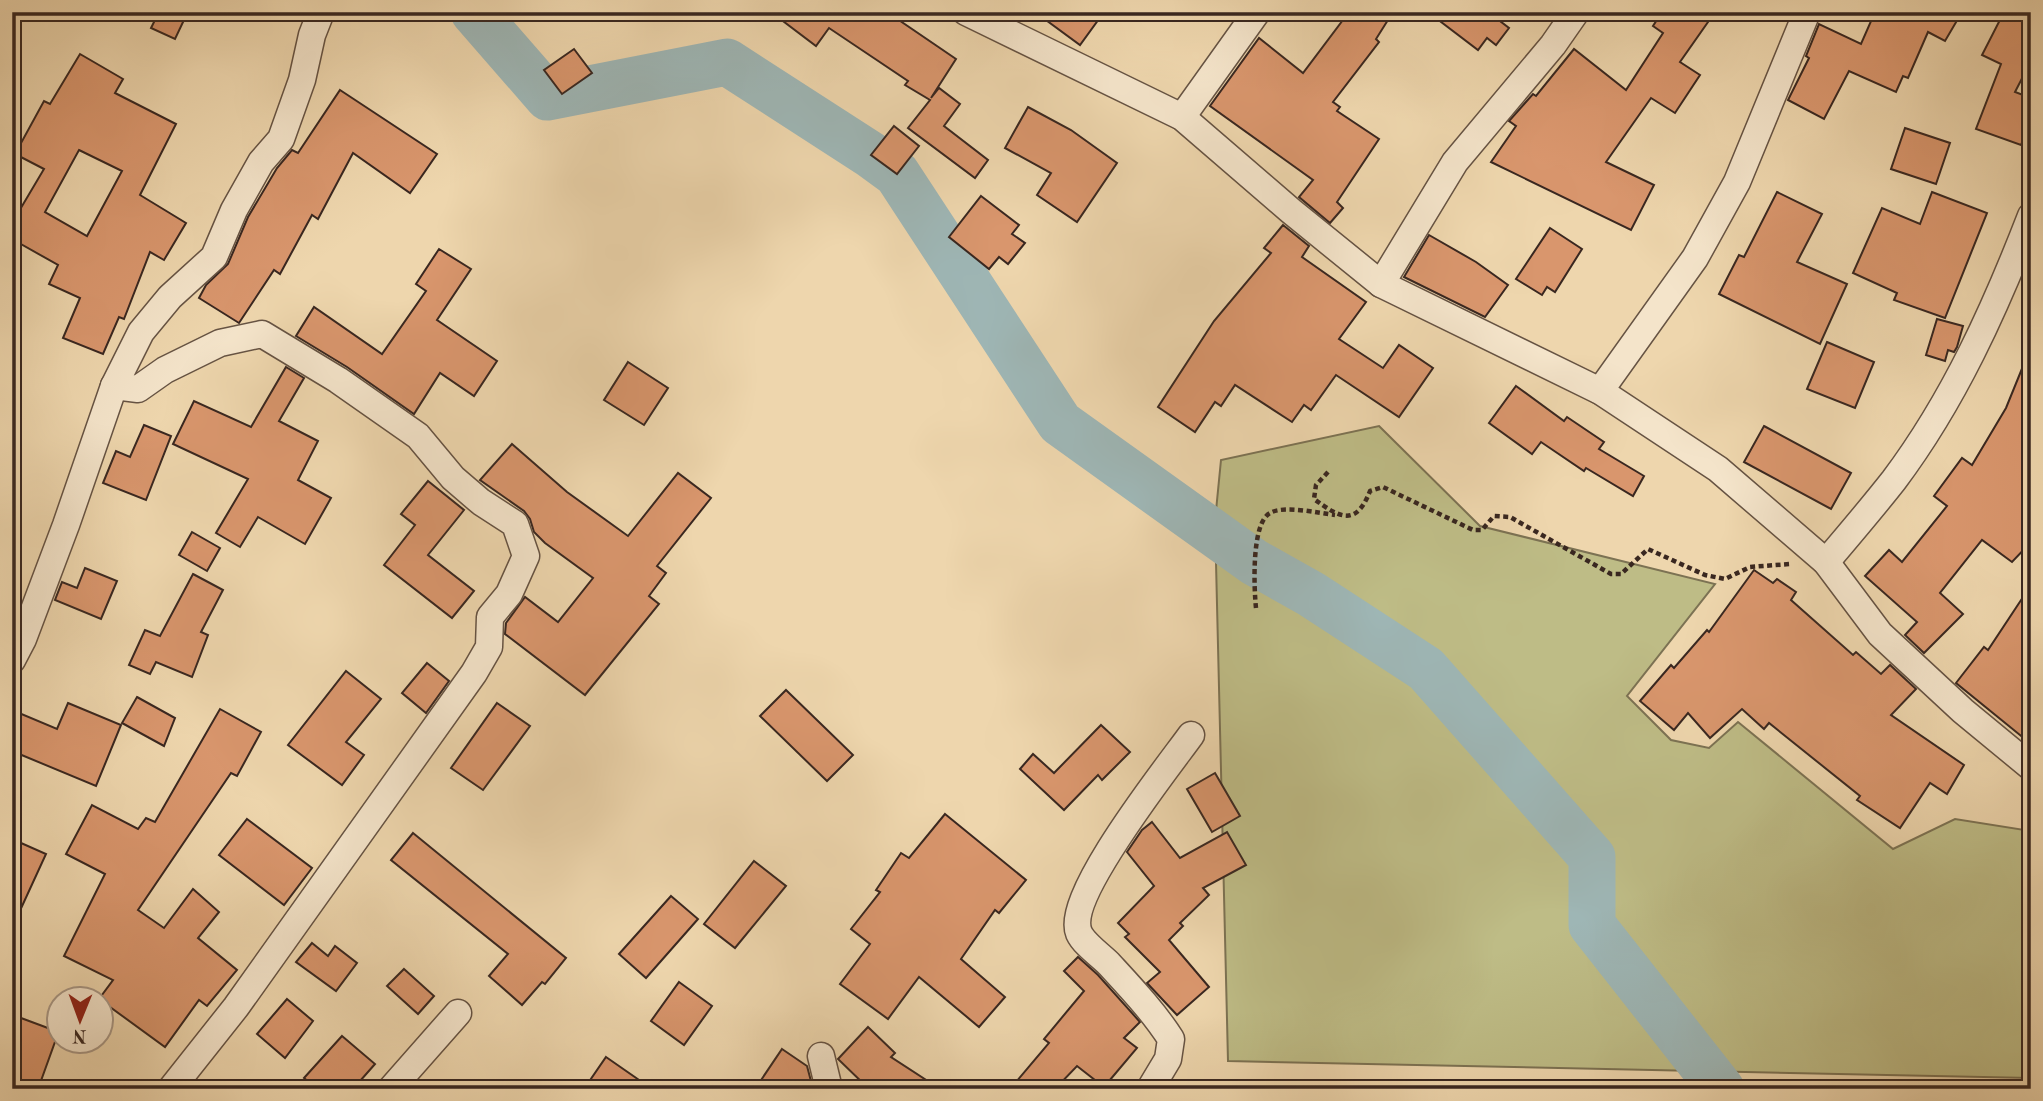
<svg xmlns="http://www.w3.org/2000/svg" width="2043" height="1101" viewBox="0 0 2043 1101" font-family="'Old Standard TT',serif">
<rect width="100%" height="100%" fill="#eed6ad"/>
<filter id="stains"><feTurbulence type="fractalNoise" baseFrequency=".00286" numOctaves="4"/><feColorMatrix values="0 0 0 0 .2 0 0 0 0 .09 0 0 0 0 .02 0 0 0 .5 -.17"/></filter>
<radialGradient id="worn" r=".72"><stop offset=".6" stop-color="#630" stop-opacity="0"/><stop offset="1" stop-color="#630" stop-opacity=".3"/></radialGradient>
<polygon fill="#bebc86" stroke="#7c7253" stroke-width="2" points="1379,426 1480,526 1715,584 1627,696 1671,740 1709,748 1738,722 1893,849 1955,819 2031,831 2031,1078 1228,1061 1215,521 1221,460"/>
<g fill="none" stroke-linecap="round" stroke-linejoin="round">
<polyline stroke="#9eb6b5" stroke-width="47" points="474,12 548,97 727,62 871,155 897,174 1060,423 1254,562 1311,594 1426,669 1592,857 1592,925 1721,1089"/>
</g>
<g fill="#d9966d" stroke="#392720" stroke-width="2" fill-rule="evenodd">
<polygon points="159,12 167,12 184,20 175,39 151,28"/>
<polygon points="771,12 887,12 956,59 931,98 939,88 960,104 944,126 988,160 975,178 908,128 930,100 905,85 908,81 829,28 816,46"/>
<polygon points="1035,12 1104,12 1080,45"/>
<polygon points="1349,12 1393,12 1376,39 1379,42 1333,102 1340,107 1337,111 1379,139 1337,202 1343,208 1330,223 1299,197 1313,180 1210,106 1259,38 1303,73"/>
<polygon points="1428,12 1507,12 1500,21 1509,28 1496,45 1487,38 1478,50"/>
<polygon points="1662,12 1715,12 1680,62 1700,75 1675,113 1651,98 1606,162 1654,185 1631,230 1491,162 1516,126 1509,121 1533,94 1536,96 1574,49 1626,90 1663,33 1653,26"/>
<polygon points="1875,12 1962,12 1945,41 1928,32 1908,78 1903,76 1896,92 1849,71 1824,119 1788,100 1809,58 1806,56 1819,24 1861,44"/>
<polygon points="2004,12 2018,12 2031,18 2031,61 2015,92 2031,98 2031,119 2021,145 1976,129 2001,64 1982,55"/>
<polygon points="574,49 592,73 562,94 544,70"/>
<path d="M 80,54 L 123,79 L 115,93 L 176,124 L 140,195 L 186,223 L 164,260 L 150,252 L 124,319 L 119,317 L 103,354 L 63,338 L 80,298 L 49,284 L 58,265 L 12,239 L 12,223 L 44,169 L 15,154 L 44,101 L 50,104 ZM 79,150 L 122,171 L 87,236 L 45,212 Z"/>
<polygon points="340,90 437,154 410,193 353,153 318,219 312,215 280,274 274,270 239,323 199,298 206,285 228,264 248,217 277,168 292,150 298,153"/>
<polygon points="1028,107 1071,130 1117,163 1077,222 1037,195 1051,173 1005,148"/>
<polygon points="894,126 919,146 897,174 871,155"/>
<polygon points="1905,128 1950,143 1936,184 1891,169"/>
<polygon points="1777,192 1822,214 1797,262 1847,284 1820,344 1719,294 1739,255 1744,257"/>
<polygon points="1932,192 1987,213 1945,318 1894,300 1897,293 1853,273 1882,208 1920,224"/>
<polygon points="981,196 1019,225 1012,234 1025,243 1008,264 999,257 989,269 949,237"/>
<polygon points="1283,225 1309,246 1302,257 1366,302 1339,339 1383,368 1399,345 1433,368 1399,417 1336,375 1311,410 1304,405 1292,422 1235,385 1221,406 1215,402 1195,432 1158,407 1214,321 1271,253 1264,248"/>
<polygon points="1550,228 1582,249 1555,292 1547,287 1542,295 1516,279"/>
<polygon points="1429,235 1476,262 1508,285 1485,317 1404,277"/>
<polygon points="439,249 471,269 437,320 497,361 474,396 440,373 414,414 347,367 296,336 314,307 382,354 426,291 416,284"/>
<polygon points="1937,319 1963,326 1957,347 1954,352 1948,350 1945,361 1926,355"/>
<polygon points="1827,342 1874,362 1855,408 1807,389"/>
<polygon points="2030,349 2031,542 2012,562 1982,540 1940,593 1963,614 1924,653 1905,635 1917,622 1865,576 1889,550 1902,562 1947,506 1934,496 1962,458 1972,465 2006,408"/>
<polygon points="628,362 668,388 644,425 604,400"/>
<polygon points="286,367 304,378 279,421 318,441 298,480 331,498 305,544 258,517 240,547 216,533 248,479 173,444 194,401 251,427"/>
<polygon points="1516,386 1564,421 1567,417 1604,442 1599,449 1644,476 1633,496 1586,468 1584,471 1541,442 1532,454 1489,423"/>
<polygon points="144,425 171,436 146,500 103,483 116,451 130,457"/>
<polygon points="1764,426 1851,473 1831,509 1744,462"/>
<polygon points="512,444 567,492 628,536 678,473 711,498 657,566 666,573 649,596 659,604 585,695 505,634 506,623 525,597 558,622 593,578 545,543 534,532 530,519 524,511 480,480"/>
<polygon points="428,481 464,510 428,555 474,591 452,618 384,565 415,525 401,514"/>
<polygon points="192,532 220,548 207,571 179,555"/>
<polygon points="85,568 117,581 101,619 55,600 62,582 77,588"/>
<polygon points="1754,570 1773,583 1777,579 1796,592 1791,600 1853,655 1856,652 1881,674 1890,665 1916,689 1891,715 1964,765 1947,794 1930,783 1900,828 1857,800 1860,796 1769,723 1764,729 1742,709 1710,738 1688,713 1674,730 1640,701 1671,665 1674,668 1707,630 1709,632"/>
<polygon points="193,574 223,590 201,632 208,635 192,677 156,662 150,674 129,665 145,630 160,636"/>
<polygon points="2031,585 2031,744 1956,683 1984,647 1988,650"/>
<polygon points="427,663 449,681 426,713 402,693"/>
<polygon points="346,671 381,699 346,742 364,755 342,785 288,745"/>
<polygon points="786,690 853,755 827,781 760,716"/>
<polygon points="137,697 175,718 164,746 122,723"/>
<polygon points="68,703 121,725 96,786 12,751 12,710 57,729"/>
<polygon points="497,703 530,726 483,790 451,768"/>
<polygon points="220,709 261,732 237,776 231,773 138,910 164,928 193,889 219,912 198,938 237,970 207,1006 199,1000 165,1047 99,999 113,980 64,956 105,874 66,854 92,805 138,829 146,818 155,822"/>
<polygon points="1101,725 1130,752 1102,780 1098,775 1064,810 1020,769 1033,754 1054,773"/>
<polygon points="1215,773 1240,816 1212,832 1187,789"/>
<polygon points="945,814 1026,880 999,913 995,910 961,959 1005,997 979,1027 919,977 888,1019 840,984 870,944 851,929 880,892 876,890 901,853 909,858"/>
<polygon points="247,819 312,868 284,905 219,855"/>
<polygon points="1152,822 1180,858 1227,832 1246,865 1203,888 1209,895 1180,923 1183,926 1169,940 1209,987 1177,1015 1147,983 1160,972 1125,937 1129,934 1118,923 1154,886 1127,852 1142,830"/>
<polygon points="413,833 566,958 545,984 542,982 522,1005 489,976 508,954 391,860"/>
<polygon points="12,839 46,854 12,928"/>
<polygon points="754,861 786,886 735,948 704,924"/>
<polygon points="671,896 698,919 646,978 619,954"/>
<polygon points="312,943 328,956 335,946 357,963 336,991 296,962"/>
<polygon points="1078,957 1098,975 1140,1022 1124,1038 1137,1048 1104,1087 1077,1066 1055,1089 1010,1089 1049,1043 1044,1039 1084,991 1064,971"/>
<polygon points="404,969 434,996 418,1014 387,986"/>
<polygon points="679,982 712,1006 684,1045 651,1021"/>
<polygon points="287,999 313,1021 285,1058 257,1034"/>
<polygon points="21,1018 56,1031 56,1039 38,1089 12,1081 12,1043"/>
<polygon points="868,1027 895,1053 891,1057 940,1089 869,1089 838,1059"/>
<polygon points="342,1036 375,1064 353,1089 317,1089 304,1078"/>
<polygon points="782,1049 807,1066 812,1085 810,1089 755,1089"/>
<polygon points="606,1057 652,1089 584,1089"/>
</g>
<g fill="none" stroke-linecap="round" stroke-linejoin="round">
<defs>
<g id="minor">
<polyline points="966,12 1182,117 1291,211 1381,284 1600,391 1718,469 1826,562 1880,634 1963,711 2031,767"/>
<polyline points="1182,117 1257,12"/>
<polyline points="1381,284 1455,162 1553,45 1576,12"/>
<polyline points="114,386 138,389 165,370 220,343 262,334 338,380 418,436 453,478 481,502 515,524 526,556 509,594 490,617 489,647 474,673 236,1007 171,1089"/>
<polyline points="1600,391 1695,258 1737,182 1807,12"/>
<path d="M 1826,562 C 1849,535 1872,508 1894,480 C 1954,400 1995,309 2031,216"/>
<polyline points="12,660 23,639 66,525 114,386 141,332 170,297 214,257 234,210 261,162 281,139 302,80 312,35 321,12"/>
<polyline points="821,1056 829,1089"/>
<polyline points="391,1089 458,1013"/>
<path d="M 1150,1089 L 1168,1059 L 1171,1039 C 1153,1011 1131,988 1109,964 C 1100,955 1084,944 1079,933 C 1064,897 1168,767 1191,735"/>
</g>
</defs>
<use href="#minor" stroke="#665343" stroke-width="29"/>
<g stroke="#392720" stroke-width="4.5" stroke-dasharray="5 3.5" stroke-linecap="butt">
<path d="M 1328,472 L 1316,485 L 1314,499 C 1340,518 1356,527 1370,491 L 1383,487 L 1473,530 L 1482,530 L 1494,516 L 1510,517 L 1611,574 L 1621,574 L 1648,549 L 1705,575 L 1725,579 L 1750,567 L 1790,564"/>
<path d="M 1256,608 C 1254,589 1251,523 1270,513 C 1283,505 1319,513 1335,515"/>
</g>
<use href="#minor" stroke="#f4e4ca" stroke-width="26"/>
</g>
<rect width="2043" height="1101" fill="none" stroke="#eed6ad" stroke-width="42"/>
<rect x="14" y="14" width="2015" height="1073" fill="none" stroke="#392720" stroke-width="3.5"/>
<rect x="21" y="21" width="2001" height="1059" fill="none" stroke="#392720" stroke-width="2"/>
<g transform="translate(80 1020) rotate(181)"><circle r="33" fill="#f4e4ca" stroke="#a99886" stroke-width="2"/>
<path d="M0-5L12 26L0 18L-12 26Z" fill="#8f2418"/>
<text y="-10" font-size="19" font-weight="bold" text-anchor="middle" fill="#392720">N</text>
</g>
<rect width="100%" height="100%" filter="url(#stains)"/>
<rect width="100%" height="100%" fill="url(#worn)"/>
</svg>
